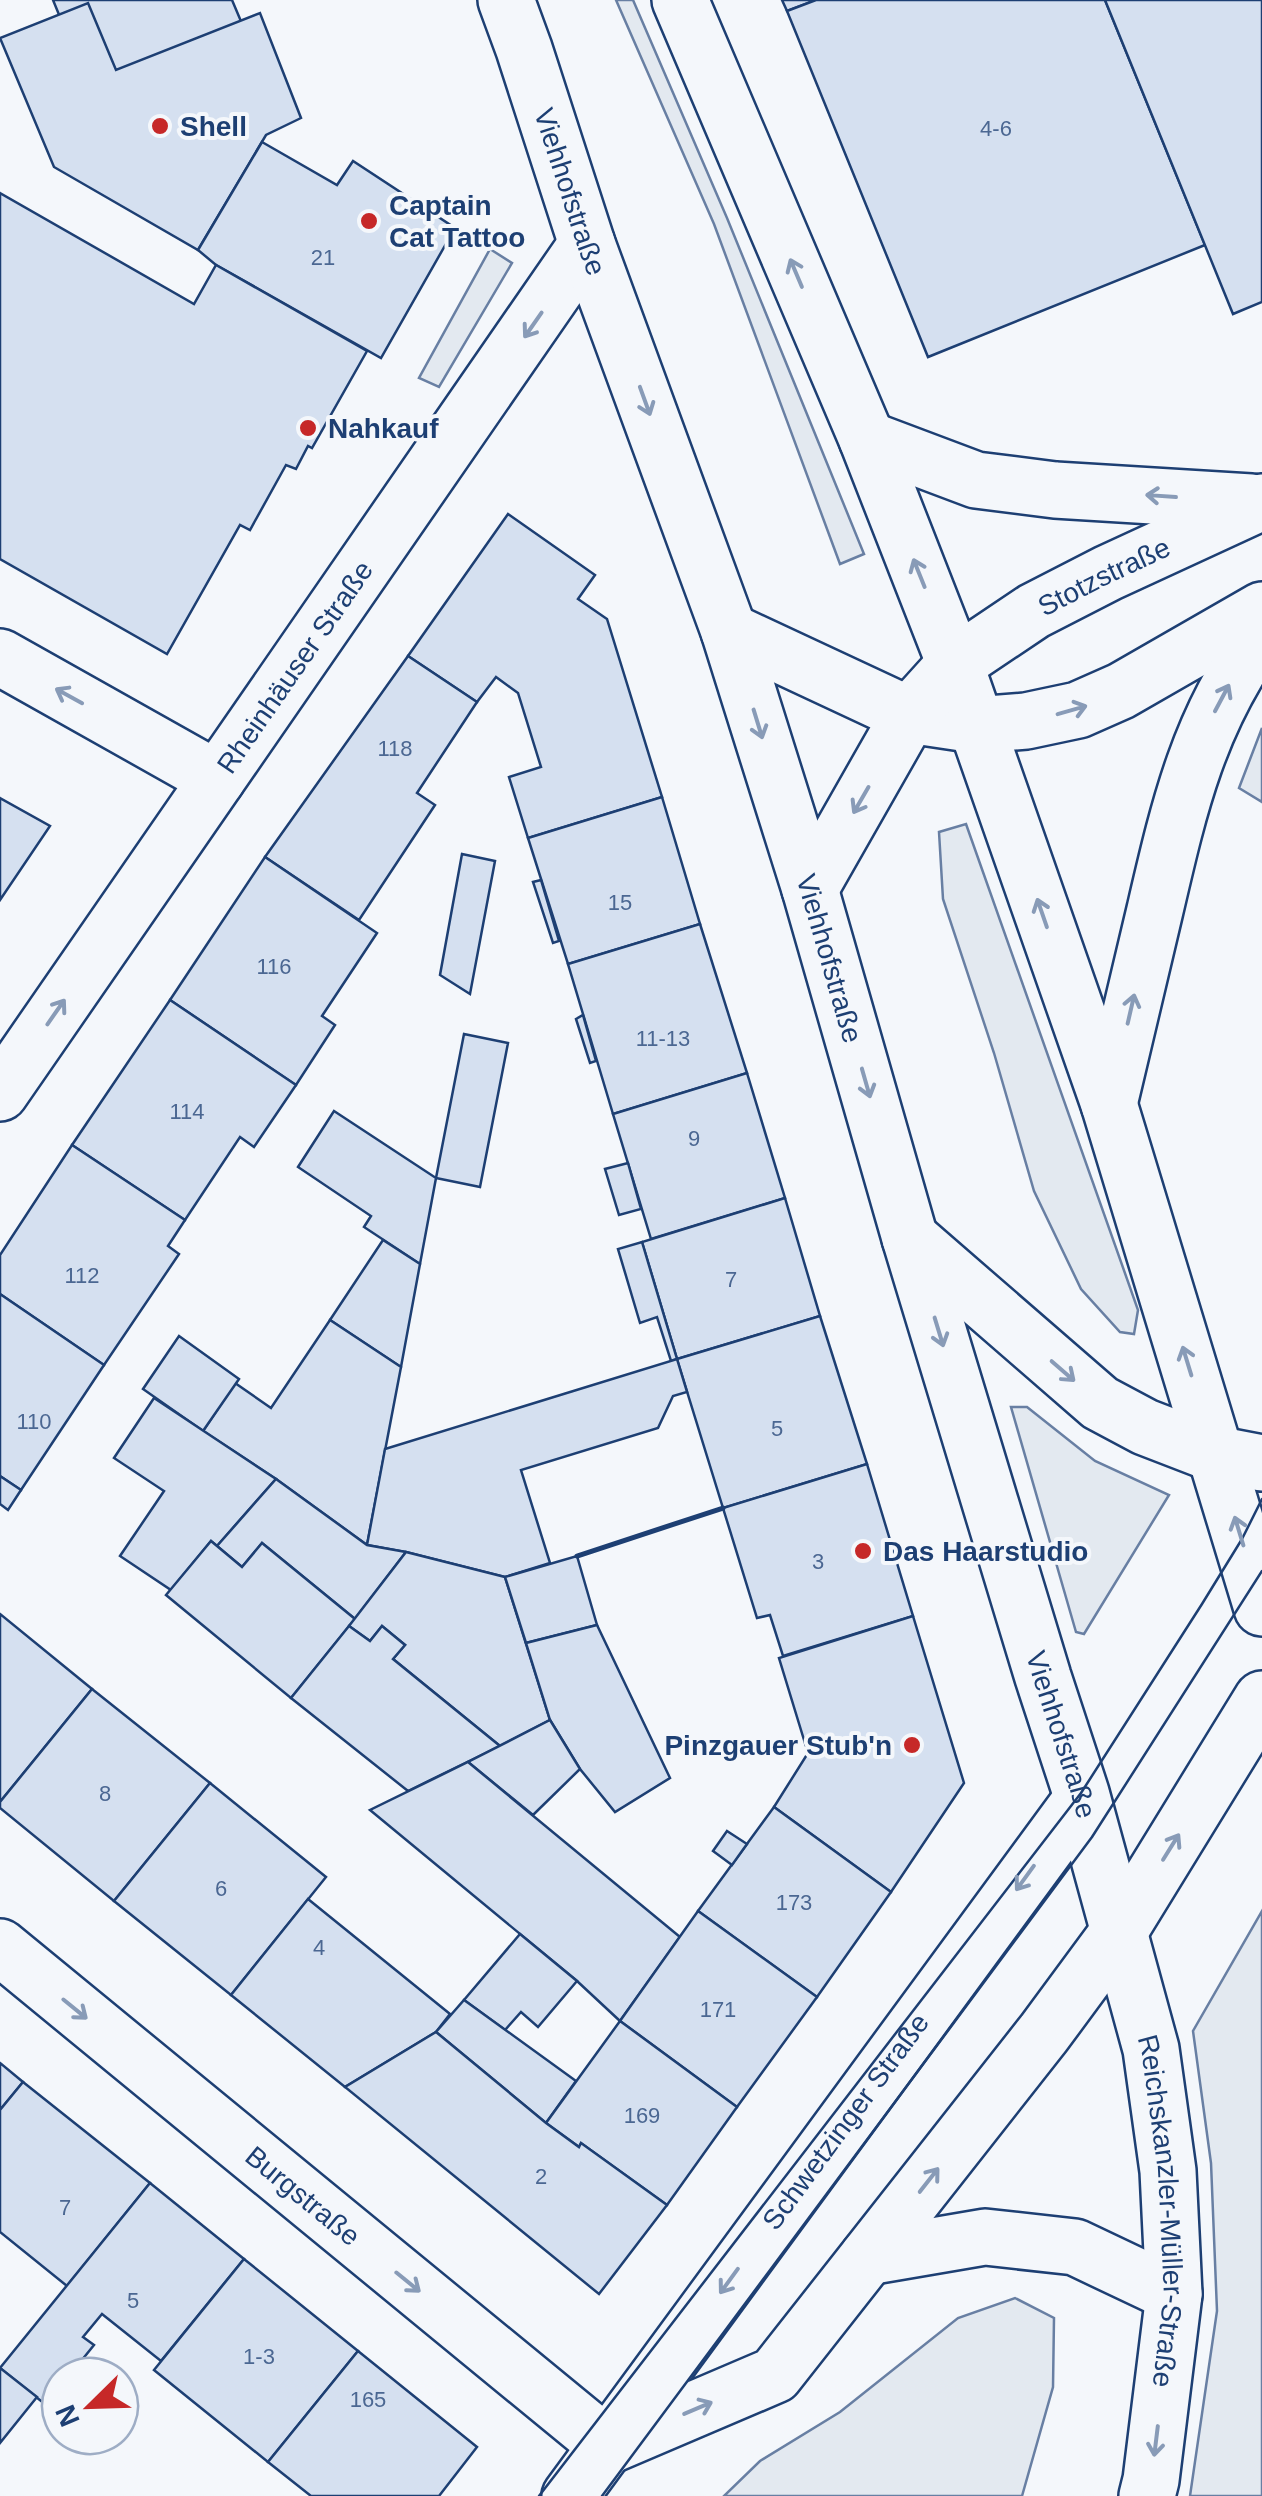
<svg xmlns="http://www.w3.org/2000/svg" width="1262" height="2496" viewBox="0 0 1262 2496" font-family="Arial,sans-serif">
<rect width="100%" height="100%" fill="#f4f7fb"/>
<g fill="#e3e9f0" stroke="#687fa3" stroke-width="2.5">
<polygon points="616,0 633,0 727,218 864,554 840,564 714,224"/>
<polygon points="490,249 512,263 439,387 419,378"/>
<polygon points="1262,728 1262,802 1239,788"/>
<polygon points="966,824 1138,1310 1134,1334 1120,1332 1081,1289 1034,1191 994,1053 943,899 939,832"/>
<polygon points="1011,1407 1027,1407 1095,1461 1169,1495 1084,1634 1076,1632"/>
<polygon points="1262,1911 1262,2496 1190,2496 1217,2311 1211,2163 1193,2031"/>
<polygon points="1015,2298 1054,2318 1053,2387 1022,2496 724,2496 760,2461 840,2412 958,2318"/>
</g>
<g fill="#d5e0f0" stroke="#1d3f73" stroke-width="2.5">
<polygon points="53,0 232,0 243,26 89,88"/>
<polygon points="782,0 816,0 787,11"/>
<polygon points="816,0 1105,0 1205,245 928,357 787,11"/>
<polygon points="1105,0 1262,0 1262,302 1233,314"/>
<polygon points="88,3 116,70 260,13 301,118 266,135 198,250 54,167 0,38"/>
<polygon points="262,142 337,185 353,161 455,228 381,358 216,265 198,250"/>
<polygon points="0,193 194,304 216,265 367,351 312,448 308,446 296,469 286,465 250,530 240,525 167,654 0,559"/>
<polygon points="508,514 595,575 578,599 607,619 662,797 528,838 509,777 541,767 518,693 496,677 477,702 408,656"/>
<polygon points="408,656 477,702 417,793 435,805 359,920 265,857"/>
<polygon points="662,797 700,924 568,964 528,838"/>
<polygon points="0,798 50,826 0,900"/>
<polygon points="462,854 495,861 470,994 440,975"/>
<polygon points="265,857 377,933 322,1016 335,1025 296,1085 170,1000"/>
<polygon points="541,880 559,941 553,943 533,882"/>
<polygon points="700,924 747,1073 613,1114 568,964"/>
<polygon points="170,1000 296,1085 254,1147 240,1137 185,1220 72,1145"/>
<polygon points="583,1015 596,1061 590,1063 576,1019"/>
<polygon points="464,1034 508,1043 480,1187 436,1178"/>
<polygon points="747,1073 785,1198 651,1239 613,1114"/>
<polygon points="334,1111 436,1178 420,1264 364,1227 371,1216 298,1167"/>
<polygon points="72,1145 185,1220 168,1246 179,1254 104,1365 0,1294 0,1255"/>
<polygon points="628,1163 641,1209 619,1215 605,1169"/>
<polygon points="785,1198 820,1316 677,1359 642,1242"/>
<polygon points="383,1240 420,1264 401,1367 330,1320"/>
<polygon points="642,1242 677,1359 671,1361 657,1317 640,1323 618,1249"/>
<polygon points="0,1294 104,1365 21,1490 0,1476"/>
<polygon points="820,1316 867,1464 723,1508 677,1359"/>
<polygon points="330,1320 401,1367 367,1545 276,1479 203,1431 235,1383 271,1408"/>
<polygon points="179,1336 239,1379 203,1431 143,1389"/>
<polygon points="677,1359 687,1392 673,1396 658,1428 521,1470 550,1563 505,1577 406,1552 367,1545 385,1449"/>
<polygon points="154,1398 276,1479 217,1546 211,1541 171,1590 120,1556 164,1491 114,1458"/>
<polygon points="867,1464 913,1616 783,1656 770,1615 757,1618 723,1508"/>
<polygon points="0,1476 21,1490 8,1510 0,1504"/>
<polygon points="276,1479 367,1545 406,1552 355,1619 262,1543 242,1567 217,1546"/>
<polygon points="211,1541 242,1567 262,1543 355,1619 291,1698 166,1595"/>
<polygon points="406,1552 505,1577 550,1720 500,1746 393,1659 405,1645 382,1626 370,1641 349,1626"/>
<polygon points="577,1556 597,1625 526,1643 505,1577"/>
<polygon points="0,1614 92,1689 0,1802"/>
<polygon points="913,1616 964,1783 891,1892 774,1807 808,1753 779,1658"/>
<polygon points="597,1625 670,1778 615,1812 580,1769 550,1720 526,1643"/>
<polygon points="349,1626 370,1641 382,1626 405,1645 393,1659 500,1746 408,1791 291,1698"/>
<polygon points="92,1689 210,1783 114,1901 0,1808 0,1802"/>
<polygon points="550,1720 580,1769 533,1815 468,1762"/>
<polygon points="468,1762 680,1937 620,2021 577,1981 370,1810"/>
<polygon points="210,1783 326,1877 231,1995 114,1901"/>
<polygon points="774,1807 891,1892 817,1997 698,1911"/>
<polygon points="727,1831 747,1844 732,1865 713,1851"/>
<polygon points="308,1899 450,2014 436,2032 345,2087 231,1995"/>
<polygon points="698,1911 817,1997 737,2107 620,2021"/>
<polygon points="520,1934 577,1981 538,2027 521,2012 505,2030 464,2000"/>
<polygon points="464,2000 576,2081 546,2123 436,2032"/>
<polygon points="620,2021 737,2107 667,2205 581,2143 579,2147 546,2123"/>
<polygon points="436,2032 546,2123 579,2147 581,2143 667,2205 599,2294 345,2087"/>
<polygon points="0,2063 23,2082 0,2110"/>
<polygon points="23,2082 150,2183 67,2286 0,2232 0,2110"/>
<polygon points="150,2183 244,2259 161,2361 102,2314 83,2337 94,2345 69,2376 60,2376 60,2388 46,2405 0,2368"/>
<polygon points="244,2259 358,2351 268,2462 154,2370"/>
<polygon points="358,2351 477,2447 439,2496 311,2496 268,2462"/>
<polygon points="0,2368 37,2397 0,2443"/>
</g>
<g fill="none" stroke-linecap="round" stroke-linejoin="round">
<defs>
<g id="minor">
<polyline points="0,657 217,779"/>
<path id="s1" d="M 0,1093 L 587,244"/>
<path id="s2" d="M 0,1947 L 608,2446"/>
</g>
<g id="tertiary">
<polyline points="868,2257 985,2237 1075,2247 1174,2294"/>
<polyline points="611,2445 775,2375 1044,2033 1120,1930"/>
<path id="s3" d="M 570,2496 L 1082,1799"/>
</g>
<g id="primary">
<path id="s4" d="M 506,0 L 524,49 L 587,244 L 729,631 L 810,889 L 910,1238 L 1043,1677 L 1081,1793 L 1151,2049 L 1168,2171 L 1174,2294 L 1151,2480 L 1147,2496"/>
<polyline points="680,0 867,439 955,664 1109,1104 1262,1608"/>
<polyline points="867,439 976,480 1055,490 1251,502"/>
<polyline points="729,631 909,715 976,725 1026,721 1078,710 1121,691 1262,610"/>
<path id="s5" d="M 810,889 L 909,715 L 955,664 L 1034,611 L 1108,573 L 1262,502"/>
<path d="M 1109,1104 C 1124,1040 1139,975 1155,910 C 1179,807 1198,722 1262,634"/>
<polyline points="910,1238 1100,1403 1145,1427 1215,1454 1262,1463"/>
<polyline points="1120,1930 1262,1699"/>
</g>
</defs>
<use href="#minor" stroke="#1d3f73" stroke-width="60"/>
<use href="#tertiary" stroke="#1d3f73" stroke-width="60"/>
<use href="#primary" stroke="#1d3f73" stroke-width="60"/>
<use href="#minor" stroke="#f4f7fb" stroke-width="55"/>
<use href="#tertiary" stroke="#f4f7fb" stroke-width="55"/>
<use href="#primary" stroke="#f4f7fb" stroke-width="55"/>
<g stroke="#1d3f73" stroke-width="2.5">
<polyline points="539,2496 1081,1793 1202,1604 1242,1539 1262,1499"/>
<polyline points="602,2496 1092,1837 1262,1571"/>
</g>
<polyline stroke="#1d3f73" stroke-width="5" points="577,1556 723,1508"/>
</g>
<defs><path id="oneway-shaft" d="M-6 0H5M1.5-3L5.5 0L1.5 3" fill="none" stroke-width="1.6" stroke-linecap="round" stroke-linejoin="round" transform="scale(2.5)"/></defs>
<g stroke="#889bb7">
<use href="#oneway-shaft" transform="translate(796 273) rotate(-113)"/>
<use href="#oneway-shaft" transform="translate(533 325) rotate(125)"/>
<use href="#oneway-shaft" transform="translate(645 401) rotate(70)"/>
<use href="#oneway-shaft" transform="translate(1161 496) rotate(-176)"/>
<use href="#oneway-shaft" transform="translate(919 573) rotate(-112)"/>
<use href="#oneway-shaft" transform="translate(69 696) rotate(-151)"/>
<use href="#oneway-shaft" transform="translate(1222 698) rotate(-62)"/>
<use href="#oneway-shaft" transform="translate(1072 710) rotate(-16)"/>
<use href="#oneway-shaft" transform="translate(758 724) rotate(73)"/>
<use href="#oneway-shaft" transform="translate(861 800) rotate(120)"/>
<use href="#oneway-shaft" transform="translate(1042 913) rotate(-109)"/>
<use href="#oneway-shaft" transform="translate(1131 1009) rotate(-77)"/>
<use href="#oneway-shaft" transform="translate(56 1012) rotate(-55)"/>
<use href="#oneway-shaft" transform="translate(866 1083) rotate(74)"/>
<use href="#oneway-shaft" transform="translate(939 1332) rotate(73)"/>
<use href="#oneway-shaft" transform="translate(1187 1361) rotate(-107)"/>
<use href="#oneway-shaft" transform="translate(1063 1371) rotate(41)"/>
<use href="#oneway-shaft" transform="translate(1239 1531) rotate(-107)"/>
<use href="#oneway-shaft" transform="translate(1171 1847) rotate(-58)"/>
<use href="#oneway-shaft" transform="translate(1025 1878) rotate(126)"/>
<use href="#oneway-shaft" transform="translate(75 2009) rotate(39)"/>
<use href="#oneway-shaft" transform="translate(929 2180) rotate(-52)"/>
<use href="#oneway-shaft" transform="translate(729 2281) rotate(126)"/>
<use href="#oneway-shaft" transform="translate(408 2282) rotate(39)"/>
<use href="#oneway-shaft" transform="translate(698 2408) rotate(-23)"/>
<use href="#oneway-shaft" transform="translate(1156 2441) rotate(97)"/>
</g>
<g fill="#c62828" stroke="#f4f7fb" stroke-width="4">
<circle cx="160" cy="126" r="10"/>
<circle cx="369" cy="221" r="10"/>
<circle cx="308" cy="428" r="10"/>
<circle cx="863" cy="1551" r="10"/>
<circle cx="912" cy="1745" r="10"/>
</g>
<g text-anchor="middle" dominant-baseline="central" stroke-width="8" stroke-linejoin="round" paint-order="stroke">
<g font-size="22" fill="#4b6792">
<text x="996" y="128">4-6</text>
<text x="323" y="257">21</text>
<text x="395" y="748">118</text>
<text x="620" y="902">15</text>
<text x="274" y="966">116</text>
<text x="663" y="1038">11-13</text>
<text x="187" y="1111">114</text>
<text x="694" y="1138">9</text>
<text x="82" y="1275">112</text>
<text x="731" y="1279">7</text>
<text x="34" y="1421">110</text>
<text x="777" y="1428">5</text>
<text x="818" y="1561">3</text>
<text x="105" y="1793">8</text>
<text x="221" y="1888">6</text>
<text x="794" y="1902">173</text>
<text x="319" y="1947">4</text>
<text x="718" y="2009">171</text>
<text x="642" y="2115">169</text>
<text x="541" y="2176">2</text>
<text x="65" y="2207">7</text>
<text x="133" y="2300">5</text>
<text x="259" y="2356">1-3</text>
<text x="368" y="2399">165</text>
</g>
<g font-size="28" font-weight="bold" fill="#1d3f73" stroke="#f4f7fb" text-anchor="start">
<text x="180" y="126">Shell</text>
<text x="389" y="205">Captain<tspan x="389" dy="32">Cat Tattoo</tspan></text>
<text x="328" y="428">Nahkauf</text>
<text x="883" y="1551">Das Haarstudio</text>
<text x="892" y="1745" text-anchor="end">Pinzgauer Stub'n</text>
</g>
<g font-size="28" fill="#1d3f73" stroke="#f4f7fb">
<text stroke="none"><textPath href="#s4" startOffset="202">Viehhofstraße</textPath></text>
<text stroke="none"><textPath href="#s5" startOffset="442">Stotzstraße</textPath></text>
<text stroke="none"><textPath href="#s1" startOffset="518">Rheinhäuser Straße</textPath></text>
<text stroke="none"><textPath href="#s4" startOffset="1012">Viehhofstraße</textPath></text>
<text stroke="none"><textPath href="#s4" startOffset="1822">Viehhofstraße</textPath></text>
<text stroke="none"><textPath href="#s3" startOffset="465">Schwetzinger Straße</textPath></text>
<text stroke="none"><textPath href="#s2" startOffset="392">Burgstraße</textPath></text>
<text stroke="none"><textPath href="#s4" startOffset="2312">Reichskanzler-Müller-Straße</textPath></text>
</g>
</g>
<g transform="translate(90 2406) rotate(247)"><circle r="48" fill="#f4f7fb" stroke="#9eadc5" stroke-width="2.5"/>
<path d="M0-8L18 38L0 25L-18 38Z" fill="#c62828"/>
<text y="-15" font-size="28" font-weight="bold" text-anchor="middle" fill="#1d3f73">N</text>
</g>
</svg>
